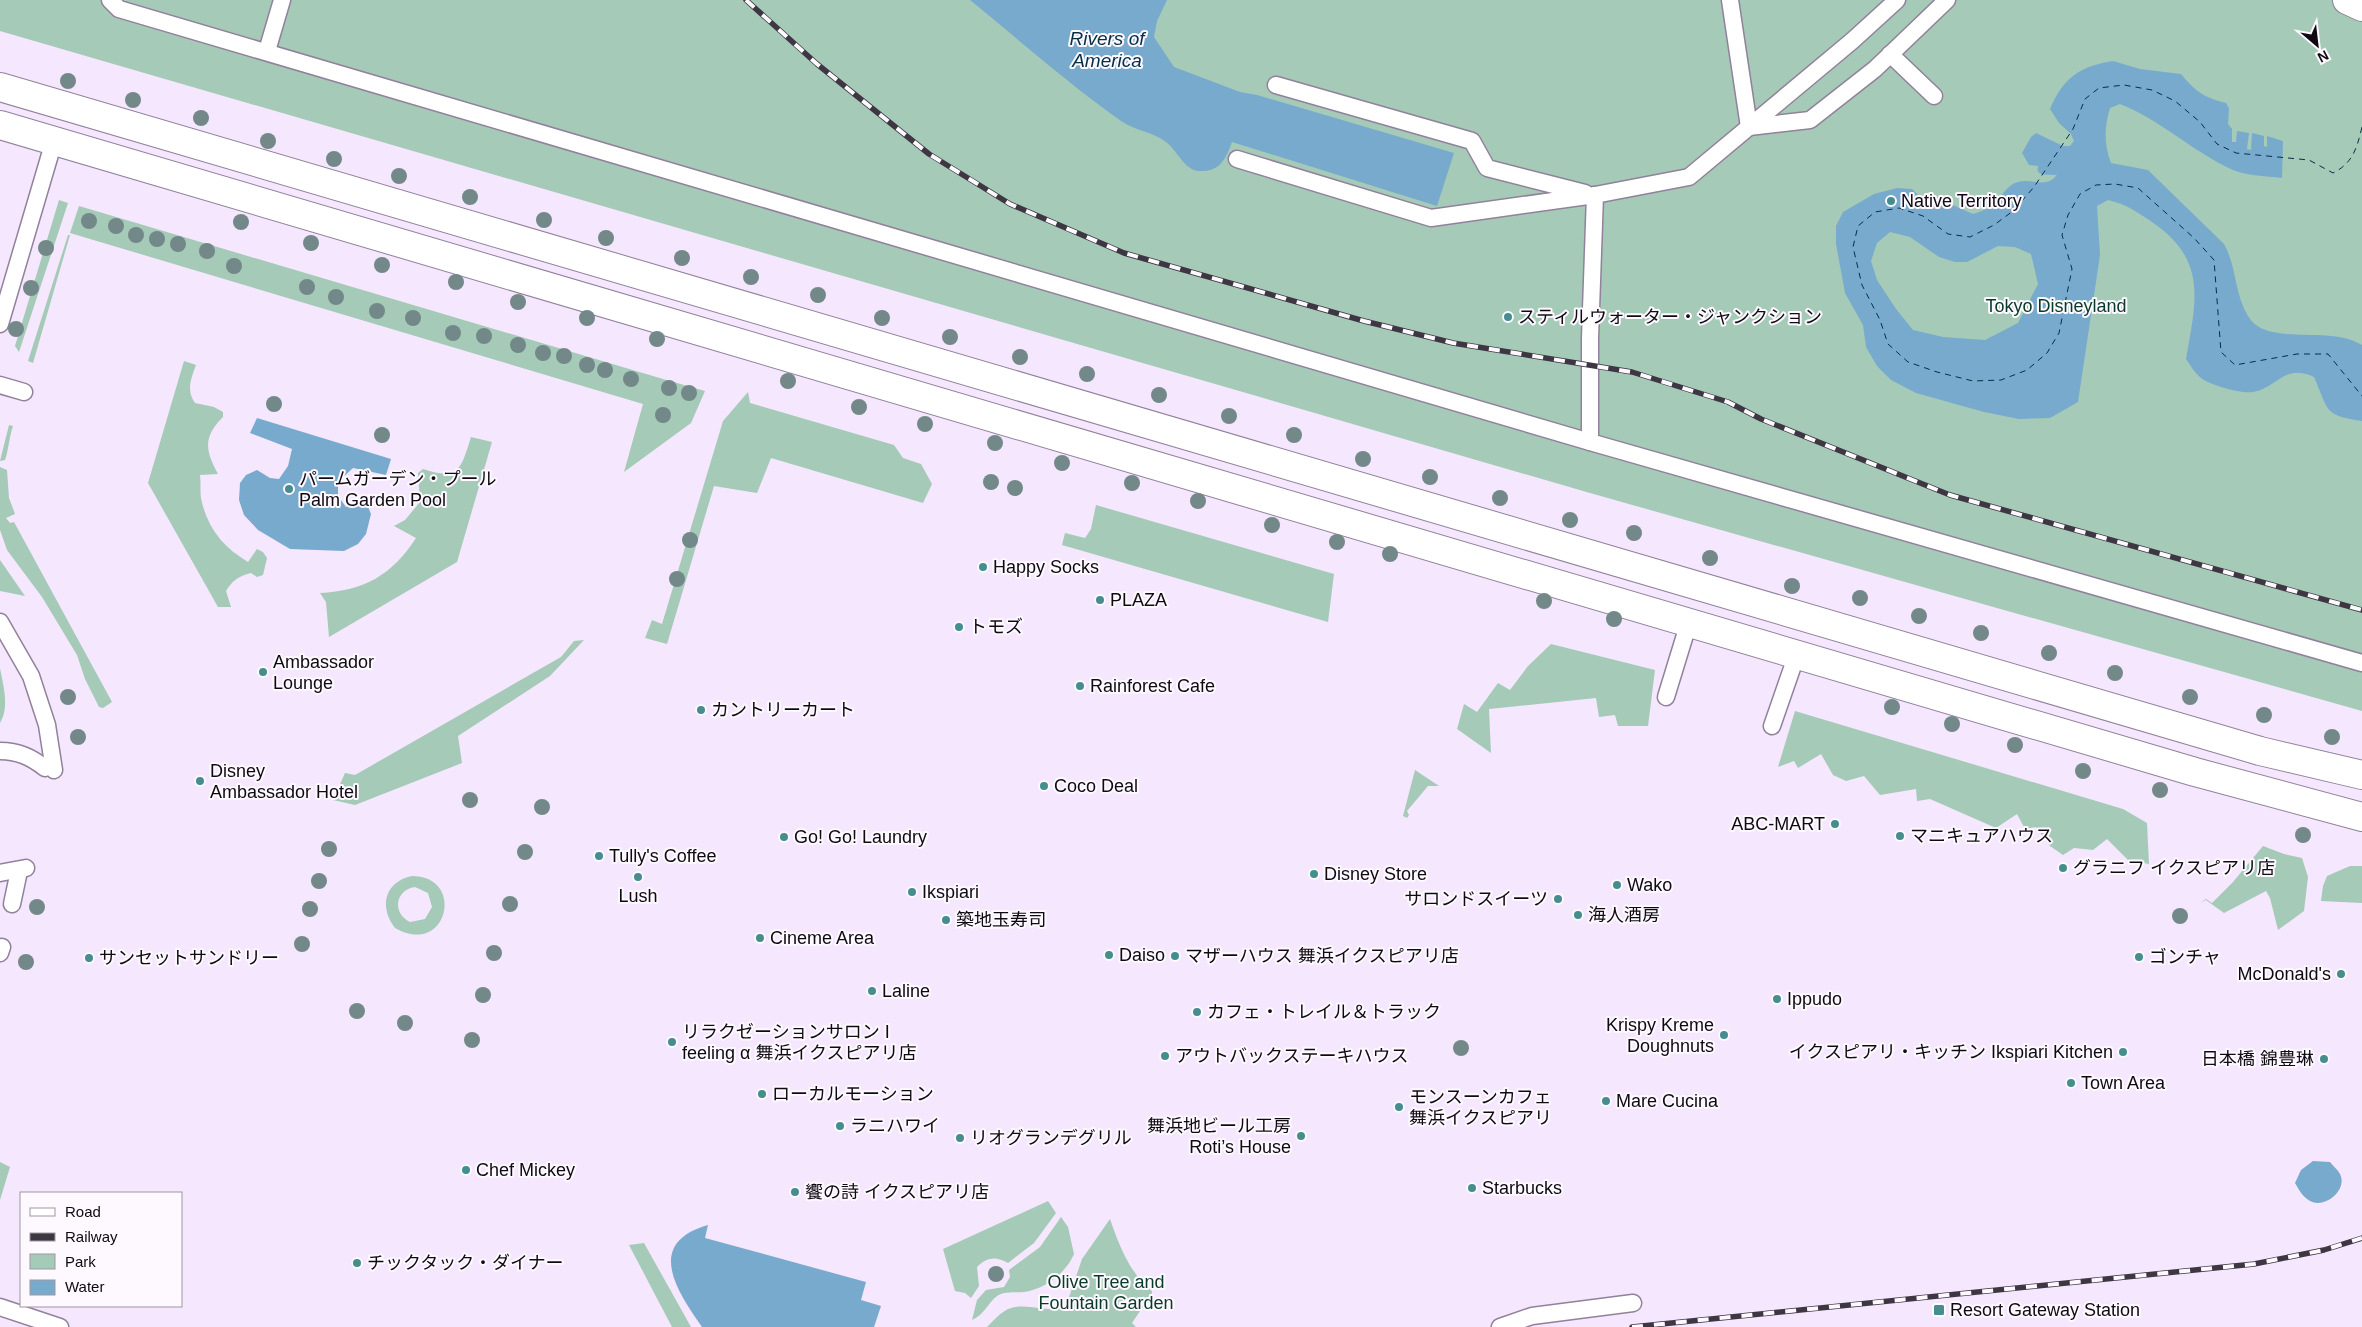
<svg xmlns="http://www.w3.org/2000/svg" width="2362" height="1327" viewBox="0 0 2362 1327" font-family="Helvetica,'Noto Sans JP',sans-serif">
<rect width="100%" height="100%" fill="#f5e7fe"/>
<g fill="#a5cab7" fill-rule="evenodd">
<polygon points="0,0 2362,0 2362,711 1590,493 0,31"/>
<polygon points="59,200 68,203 19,352 15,346"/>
<polygon points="79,206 663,379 705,391 691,423 624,472 643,404 70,233"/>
<polygon points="68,235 70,235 33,363 28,361"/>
<path d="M 184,361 L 196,365 C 191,379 186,390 195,403 L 214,407 L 223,412 L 223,417 C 203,437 205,450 218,474 L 200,475 C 201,483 200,491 201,498 C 207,528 223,547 248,562 L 257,549 L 263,552 L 267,558 L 263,575 L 257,577 L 251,573 C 238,576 232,581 226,591 L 231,607 L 218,607 L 148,483 Z"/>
<polygon points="748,392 750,403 894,445 903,458 921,464 932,484 923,503 771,458 757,493 714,486 667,644 645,638 652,620 662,624 723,421"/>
<path d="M 9,425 L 13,426 C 9,437 9,448 5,460 L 0,461 Z"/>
<path d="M 471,437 L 492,442 L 457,562 L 329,637 L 326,602 L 320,593 C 364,591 392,575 416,538 L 394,526 L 405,520 L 420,502 L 418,473 L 423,469 C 459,481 461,469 471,437 Z"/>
<polygon points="0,467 7,470 9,498 15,514 6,518 10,523 14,522 112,702 103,708 99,707 85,679 77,655 42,597 7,550 0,530"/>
<polygon points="1096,505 1334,574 1328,622 1062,545 1065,533 1085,538 1091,529"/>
<polygon points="0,560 25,596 0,591"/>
<polygon points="584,640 550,676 458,736 462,763 355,805 333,800 345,773 355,775 561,657 574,641"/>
<polygon points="1551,644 1655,670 1648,726 1618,726 1615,715 1599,717 1596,698 1489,709 1491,753 1457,729 1464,704 1477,712 1498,683 1510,690 1528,666"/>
<path d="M 0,668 C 3,685 10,707 0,723 Z"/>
<polygon points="1795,711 2123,809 2147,823 2149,864 2128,860 2107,839 2093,850 2074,848 2063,855 2050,846 2036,827 2025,829 2017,814 1996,828 1930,799 1917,801 1916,789 1880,795 1864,776 1846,781 1833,775 1821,754 1798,768 1794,761 1778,767"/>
<polygon points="1415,770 1439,786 1428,786 1407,811 1409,815 1407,818 1403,816"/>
<polygon points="2263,846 2284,854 2302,858 2308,877 2304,911 2278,930 2270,898 2266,891 2224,913 2206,900 2200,903 2206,899 2212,903 2233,882"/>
<polygon points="2350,866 2362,866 2362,903 2321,901 2323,886 2327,876"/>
<path d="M 412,876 C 466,876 448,958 395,928 C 379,907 384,882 412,876 ZM 415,887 L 428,893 L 432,907 L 425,919 L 410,922 C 392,913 395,890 415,887 Z"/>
<polygon points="0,1162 10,1167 0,1200"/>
<path d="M 1048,1201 L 1056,1213 L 1034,1243 L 1008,1263 C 996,1256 987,1257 977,1267 L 979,1286 L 971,1298 L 965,1293 L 955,1291 L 943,1249 Z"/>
<path d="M 1061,1217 L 1068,1227 L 1074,1254 C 1066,1273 1045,1289 1024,1292 C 1015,1293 1004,1291 997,1296 C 988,1303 984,1315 972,1320 L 977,1300 L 986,1290 L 1004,1287 L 1010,1277 L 1009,1270 L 1040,1247 Z"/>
<path d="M 1110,1219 C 1119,1245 1130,1274 1152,1291 L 1151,1301 L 1142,1308 L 1132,1323 L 1136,1327 L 987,1327 C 993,1321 1000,1313 1008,1309 C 1028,1301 1049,1315 1066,1306 L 1082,1259 Z"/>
<polygon points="644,1243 691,1327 672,1327 629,1245"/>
</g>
<g fill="#78aacd" fill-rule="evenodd">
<path d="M 970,0 L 1167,0 L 1157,21 L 1154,37 L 1174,67 L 1240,92 L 1257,95 L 1454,153 L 1437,206 L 1232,142 C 1226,158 1221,172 1199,171 C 1185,171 1177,150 1166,142 C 1154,132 1135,131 1121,121 C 1069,84 1020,41 970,0 Z"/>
<path d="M 2113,61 L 2140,69 L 2181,74 C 2196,92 2203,97 2226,103 L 2229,108 L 2228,124 L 2232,129 L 2232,142 L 2236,142 L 2237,131 L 2249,133 L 2247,149 L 2251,150 L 2252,133 L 2264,136 L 2264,146 L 2267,147 L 2267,136 L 2283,141 L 2282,178 C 2267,176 2247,176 2233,170 C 2193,152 2161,120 2120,104 L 2110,108 C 2104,127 2104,145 2111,163 L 2148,170 L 2224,244 C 2237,267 2234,293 2248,316 C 2267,348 2329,324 2362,345 L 2362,421 C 2323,415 2329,411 2314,377 C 2284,363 2277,388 2253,392 C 2241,394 2210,385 2201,378 C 2194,372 2191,366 2186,359 C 2196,301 2208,260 2152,222 C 2137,212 2126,204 2108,200 L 2097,206 L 2100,255 L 2078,402 L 2050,418 L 2019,419 L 1984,412 L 1916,393 L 1891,380 L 1877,366 L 1866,347 L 1863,325 L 1845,293 L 1836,244 L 1836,226 L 1843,212 L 1874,194 L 1897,188 L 1912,189 L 1920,197 L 1944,201 L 1973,214 C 1979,212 1986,210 1991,206 C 2001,199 2006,185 2018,182 C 2033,178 2048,190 2058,173 L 2056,168 L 2029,165 L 2022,153 L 2031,137 L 2036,133 L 2063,146 L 2070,146 L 2074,141 L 2071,134 L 2059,123 L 2050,109 C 2063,78 2080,66 2113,61 ZM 1890,232 L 1910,237 L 1939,257 L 1955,262 L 1967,262 L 1998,246 L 2015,247 L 2031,254 L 2038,284 L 2018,323 L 1985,340 L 1943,337 L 1913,330 L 1896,309 L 1877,280 L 1871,261 L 1877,243 Z"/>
<polygon points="257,418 391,459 386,475 353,468 338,482 338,496 346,507 357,500 365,499 371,514 366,534 358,544 344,551 290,549 258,530 244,515 239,500 240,483 246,475 257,470 270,478 279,479 288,466 292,449 250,433"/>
<path d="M 2313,1161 L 2330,1162 C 2333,1166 2338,1170 2340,1174 C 2348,1190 2325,1209 2310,1201 C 2303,1197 2299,1190 2295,1183 L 2301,1170 Z"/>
<path d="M 708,1225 L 705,1238 L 866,1282 L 861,1300 L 881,1306 L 874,1327 L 702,1327 C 676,1290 645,1243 708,1225 Z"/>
</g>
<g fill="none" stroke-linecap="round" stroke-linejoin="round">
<polyline stroke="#78aacd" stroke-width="11" points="2043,169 2072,170"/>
<path stroke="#042f47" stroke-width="1" stroke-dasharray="6 5" stroke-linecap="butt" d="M 2362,127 C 2357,148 2353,163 2333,173 L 2309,160 L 2236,153 L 2217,144 L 2200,122 L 2175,101 L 2152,90 L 2124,85 L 2099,88 L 2085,99 L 2073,129 L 2034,187 L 2013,211 L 1994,225 L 1970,237 L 1948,234 L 1923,216 L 1899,208 L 1875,212 L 1858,226 L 1853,247 L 1862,285 L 1880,320 L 1888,344 L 1908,362 L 1937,372 L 1973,381 L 2001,380 L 2027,370 L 2047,353 L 2059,333 L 2072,269 L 2062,235 L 2068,215 L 2080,194 L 2096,185 L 2115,184 L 2138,188 L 2194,238 L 2214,260 L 2221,352 L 2235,365 L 2297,354 L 2328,354 L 2362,396"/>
<defs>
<g id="service">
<polyline points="110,0 119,9 1590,442 2362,663"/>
<polyline points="1730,0 1749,127 1810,120 1875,69 1947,0"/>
<polyline points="267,51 282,0"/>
<polyline points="1890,54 1934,96"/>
<polyline points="1276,85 1472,141 1487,168 1585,193"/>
<polyline points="1237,159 1431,218 1595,195"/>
<polyline points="0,324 54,141"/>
<polyline points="0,385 24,392"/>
<polyline points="1590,442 1590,338 1595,195 1689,177 1852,41 1897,0"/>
<polyline points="0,622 31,676 47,725 54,770"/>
<polyline points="1666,697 1689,622"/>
<polyline points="1772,726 1797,654"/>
<path d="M 0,751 C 18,751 31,757 45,768"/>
<polyline points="0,873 26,868"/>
<polyline points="12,904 19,871"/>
<polyline points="0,953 2,947"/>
<polyline points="0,1307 60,1327"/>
<polyline points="1500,1327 1532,1316 1633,1303"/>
</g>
<polyline id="minor" points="2347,0 2362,7"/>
<g id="tertiary">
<polyline points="0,87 2260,751 2362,775"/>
<polyline points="0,125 2195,772 2362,817"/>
</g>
</defs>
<use href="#service" stroke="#91819b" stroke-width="19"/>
<use href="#minor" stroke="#91819b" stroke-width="30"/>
<use href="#tertiary" stroke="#91819b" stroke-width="30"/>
<use href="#service" stroke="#fff" stroke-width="16"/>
<use href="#minor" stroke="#fff" stroke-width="28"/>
<use href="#tertiary" stroke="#fff" stroke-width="28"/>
<defs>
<g id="rail">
<polyline points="746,0 817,64 929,154 1010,204 1124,253 1364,321 1453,343 1632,372 1728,402 1761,419 1950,495 2362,610"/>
<polyline points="1632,1327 2254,1264 2324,1250 2362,1238"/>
</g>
</defs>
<use href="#rail" stroke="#3e3743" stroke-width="5.5"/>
<use href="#rail" stroke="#fdf9ff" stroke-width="4" stroke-dasharray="11" stroke-linecap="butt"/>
</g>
<g fill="#738888">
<circle cx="68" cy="81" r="8"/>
<circle cx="133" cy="100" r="8"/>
<circle cx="201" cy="118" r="8"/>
<circle cx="268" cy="141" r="8"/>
<circle cx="334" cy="159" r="8"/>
<circle cx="399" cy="176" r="8"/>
<circle cx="470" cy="197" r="8"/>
<circle cx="544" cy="220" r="8"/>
<circle cx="89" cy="221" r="8"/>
<circle cx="241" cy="222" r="8"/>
<circle cx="116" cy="226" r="8"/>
<circle cx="136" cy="235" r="8"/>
<circle cx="606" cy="238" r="8"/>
<circle cx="157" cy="239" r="8"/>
<circle cx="311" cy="243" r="8"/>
<circle cx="178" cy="244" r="8"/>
<circle cx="46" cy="248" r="8"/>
<circle cx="207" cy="251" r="8"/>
<circle cx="682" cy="258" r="8"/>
<circle cx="382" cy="265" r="8"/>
<circle cx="234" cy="266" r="8"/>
<circle cx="751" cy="277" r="8"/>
<circle cx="456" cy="282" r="8"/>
<circle cx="307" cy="287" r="8"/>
<circle cx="31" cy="288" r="8"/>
<circle cx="818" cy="295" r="8"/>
<circle cx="336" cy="297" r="8"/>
<circle cx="518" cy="302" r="8"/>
<circle cx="377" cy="311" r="8"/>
<circle cx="413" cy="318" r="8"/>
<circle cx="587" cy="318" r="8"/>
<circle cx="882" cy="318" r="8"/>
<circle cx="16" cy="329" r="8"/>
<circle cx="453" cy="333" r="8"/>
<circle cx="484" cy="336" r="8"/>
<circle cx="950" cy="337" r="8"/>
<circle cx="657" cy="339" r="8"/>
<circle cx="518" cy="345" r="8"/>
<circle cx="543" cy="353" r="8"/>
<circle cx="564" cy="356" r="8"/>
<circle cx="1020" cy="357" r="8"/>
<circle cx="587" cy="365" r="8"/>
<circle cx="605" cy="370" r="8"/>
<circle cx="1087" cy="374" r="8"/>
<circle cx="631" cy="379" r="8"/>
<circle cx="788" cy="381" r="8"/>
<circle cx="669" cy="388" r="8"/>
<circle cx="689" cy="393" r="8"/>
<circle cx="1159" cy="395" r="8"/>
<circle cx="274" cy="404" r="8"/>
<circle cx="859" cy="407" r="8"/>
<circle cx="663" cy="415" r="8"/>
<circle cx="1229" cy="416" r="8"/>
<circle cx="925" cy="424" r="8"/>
<circle cx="382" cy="435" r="8"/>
<circle cx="1294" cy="435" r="8"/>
<circle cx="995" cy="443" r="8"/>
<circle cx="1363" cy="459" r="8"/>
<circle cx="1062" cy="463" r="8"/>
<circle cx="1430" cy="477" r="8"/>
<circle cx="991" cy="482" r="8"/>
<circle cx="1132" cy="483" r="8"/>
<circle cx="1015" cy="488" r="8"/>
<circle cx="1500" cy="498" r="8"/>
<circle cx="1198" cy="501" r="8"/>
<circle cx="1570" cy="520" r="8"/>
<circle cx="1272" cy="525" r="8"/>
<circle cx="1634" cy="533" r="8"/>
<circle cx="690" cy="540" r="8"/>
<circle cx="1337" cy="542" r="8"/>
<circle cx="1390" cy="554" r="8"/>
<circle cx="1710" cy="558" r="8"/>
<circle cx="677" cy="579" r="8"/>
<circle cx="1792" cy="586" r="8"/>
<circle cx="1860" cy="598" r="8"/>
<circle cx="1544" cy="601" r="8"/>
<circle cx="1919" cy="616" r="8"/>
<circle cx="1614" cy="619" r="8"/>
<circle cx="1981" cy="633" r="8"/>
<circle cx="2049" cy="653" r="8"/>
<circle cx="2115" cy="673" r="8"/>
<circle cx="68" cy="697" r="8"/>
<circle cx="2190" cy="697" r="8"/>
<circle cx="1892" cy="707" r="8"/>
<circle cx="2264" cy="715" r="8"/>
<circle cx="1952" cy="724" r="8"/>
<circle cx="78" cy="737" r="8"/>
<circle cx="2332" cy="737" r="8"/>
<circle cx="2015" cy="745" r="8"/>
<circle cx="2083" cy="771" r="8"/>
<circle cx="2160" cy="790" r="8"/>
<circle cx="470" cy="800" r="8"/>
<circle cx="542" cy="807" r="8"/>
<circle cx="2303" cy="835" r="8"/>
<circle cx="329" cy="849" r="8"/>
<circle cx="525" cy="852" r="8"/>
<circle cx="319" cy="881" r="8"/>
<circle cx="510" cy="904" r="8"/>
<circle cx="37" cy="907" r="8"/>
<circle cx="310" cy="909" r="8"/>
<circle cx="2180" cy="916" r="8"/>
<circle cx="302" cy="944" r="8"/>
<circle cx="494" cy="953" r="8"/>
<circle cx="26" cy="962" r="8"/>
<circle cx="483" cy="995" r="8"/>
<circle cx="357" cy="1011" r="8"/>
<circle cx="405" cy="1023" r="8"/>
<circle cx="472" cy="1040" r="8"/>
<circle cx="1461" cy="1048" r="8"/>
<circle cx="996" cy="1274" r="8"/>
</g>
<g fill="#458d8e" stroke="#fdf9ff" stroke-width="2">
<circle cx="1891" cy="201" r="5"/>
<circle cx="1508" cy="317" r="5"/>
<circle cx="289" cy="489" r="5"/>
<circle cx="983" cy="567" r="5"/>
<circle cx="1100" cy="600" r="5"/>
<circle cx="959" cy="627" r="5"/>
<circle cx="263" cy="672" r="5"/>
<circle cx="1080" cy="686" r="5"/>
<circle cx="701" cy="710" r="5"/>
<circle cx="200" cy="781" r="5"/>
<circle cx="1044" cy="786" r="5"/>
<circle cx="1835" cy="824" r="5"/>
<circle cx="1900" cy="836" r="5"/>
<circle cx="784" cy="837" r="5"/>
<circle cx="599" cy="856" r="5"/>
<circle cx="2063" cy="868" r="5"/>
<circle cx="1314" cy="874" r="5"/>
<circle cx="638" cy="877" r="5"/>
<circle cx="1617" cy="885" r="5"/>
<circle cx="912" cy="892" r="5"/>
<circle cx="1558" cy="899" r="5"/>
<circle cx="1578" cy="915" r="5"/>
<circle cx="946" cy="920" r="5"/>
<circle cx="760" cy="938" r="5"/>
<circle cx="1109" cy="955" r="5"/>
<circle cx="1175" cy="956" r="5"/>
<circle cx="2139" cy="957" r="5"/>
<circle cx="89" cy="958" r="5"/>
<circle cx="2341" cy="974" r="5"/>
<circle cx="872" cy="991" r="5"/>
<circle cx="1777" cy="999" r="5"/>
<circle cx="1197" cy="1012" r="5"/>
<circle cx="1724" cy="1035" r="5"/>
<circle cx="672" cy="1042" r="5"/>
<circle cx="2123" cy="1052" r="5"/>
<circle cx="1165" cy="1056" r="5"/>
<circle cx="2324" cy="1059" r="5"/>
<circle cx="2071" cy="1083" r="5"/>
<circle cx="762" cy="1094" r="5"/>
<circle cx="1606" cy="1101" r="5"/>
<circle cx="1399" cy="1107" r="5"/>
<circle cx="840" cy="1126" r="5"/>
<circle cx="1301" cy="1136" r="5"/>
<circle cx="960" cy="1138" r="5"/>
<circle cx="466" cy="1170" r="5"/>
<circle cx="1472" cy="1188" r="5"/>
<circle cx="795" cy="1192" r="5"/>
<circle cx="357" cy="1263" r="5"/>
<rect x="1933" y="1304" width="12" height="12" rx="2.5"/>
</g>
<g text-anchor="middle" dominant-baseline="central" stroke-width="4" stroke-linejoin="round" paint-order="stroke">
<g font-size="18" fill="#0f0912" stroke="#fdf9ff" text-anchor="start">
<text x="1901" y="201">Native Territory</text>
<text x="1518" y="317">スティルウォーター・ジャンクション</text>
<text x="299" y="479">パームガーデン・プール<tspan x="299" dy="21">Palm Garden Pool</tspan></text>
<text x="993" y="567">Happy Socks</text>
<text x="1110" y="600">PLAZA</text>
<text x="969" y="627">トモズ</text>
<text x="273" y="662">Ambassador<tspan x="273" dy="21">Lounge</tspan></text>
<text x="1090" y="686">Rainforest Cafe</text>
<text x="711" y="710">カントリーカート</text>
<text x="210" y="771">Disney<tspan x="210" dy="21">Ambassador Hotel</tspan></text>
<text x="1054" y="786">Coco Deal</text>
<text x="1825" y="824" text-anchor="end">ABC-MART</text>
<text x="1910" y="836">マニキュアハウス</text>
<text x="794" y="837">Go! Go! Laundry</text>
<text x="609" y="856">Tully's Coffee</text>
<text x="2073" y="868">グラニフ イクスピアリ店</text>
<text x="1324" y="874">Disney Store</text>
<text x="1627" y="885">Wako</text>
<text x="922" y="892">Ikspiari</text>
<text x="638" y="896" text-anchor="middle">Lush</text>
<text x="1548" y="899" text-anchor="end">サロンドスイーツ</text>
<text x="1588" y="915">海人酒房</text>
<text x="956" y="920">築地玉寿司</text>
<text x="770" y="938">Cineme Area</text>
<text x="1119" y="955">Daiso</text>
<text x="1185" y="956">マザーハウス 舞浜イクスピアリ店</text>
<text x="2149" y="957">ゴンチャ</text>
<text x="99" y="958">サンセットサンドリー</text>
<text x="2331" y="974" text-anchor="end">McDonald's</text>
<text x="882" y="991">Laline</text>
<text x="1787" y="999">Ippudo</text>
<text x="1207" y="1012">カフェ・トレイル＆トラック</text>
<text x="1714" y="1025" text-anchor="end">Krispy Kreme<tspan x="1714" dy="21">Doughnuts</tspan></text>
<text x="682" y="1032">リラクゼーションサロン I<tspan x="682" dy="21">feeling α 舞浜イクスピアリ店</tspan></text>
<text x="2113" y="1052" text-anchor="end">イクスピアリ・キッチン Ikspiari Kitchen</text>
<text x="1175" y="1056">アウトバックステーキハウス</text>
<text x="2314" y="1059" text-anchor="end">日本橋 錦豊琳</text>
<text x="2081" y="1083">Town Area</text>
<text x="772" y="1094">ローカルモーション</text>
<text x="1409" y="1097">モンスーンカフェ<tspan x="1409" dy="21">舞浜イクスピアリ</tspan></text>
<text x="1616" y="1101">Mare Cucina</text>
<text x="850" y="1126">ラニハワイ</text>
<text x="1291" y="1126" text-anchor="end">舞浜地ビール工房<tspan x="1291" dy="21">Roti’s House</tspan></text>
<text x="970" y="1138">リオグランデグリル</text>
<text x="476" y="1170">Chef Mickey</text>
<text x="1482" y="1188">Starbucks</text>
<text x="805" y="1192">饗の詩 イクスピアリ店</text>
<text x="367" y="1263">チックタック・ダイナー</text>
<text x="1950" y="1310">Resort Gateway Station</text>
</g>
<g font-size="18" fill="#083a27" stroke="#fdf9ff">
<text x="2056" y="306">Tokyo Disneyland</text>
<text x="1106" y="1282">Olive Tree and<tspan x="1106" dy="21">Fountain Garden</tspan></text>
</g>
<g font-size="19" font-style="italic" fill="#042f47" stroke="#fdf9ff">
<text x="1107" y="38">Rivers of<tspan x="1107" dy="22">America</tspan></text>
</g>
</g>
<rect x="20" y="1192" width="162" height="115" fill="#fdf9ff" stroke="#9e99a0"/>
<rect x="30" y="1208" width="25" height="8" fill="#ffffff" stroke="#9e99a0"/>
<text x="65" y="1217" font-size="15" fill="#0f0912">Road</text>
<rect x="30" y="1233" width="25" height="8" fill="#3e3743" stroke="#9e99a0"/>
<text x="65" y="1242" font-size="15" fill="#0f0912">Railway</text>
<rect x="30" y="1254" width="25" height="15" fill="#a5cab7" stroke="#9e99a0"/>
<text x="65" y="1267" font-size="15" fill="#0f0912">Park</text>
<rect x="30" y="1280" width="25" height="15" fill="#78aacd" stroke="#9e99a0"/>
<text x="65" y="1292" font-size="15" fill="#0f0912">Water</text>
<g transform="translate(2317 45) rotate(152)" stroke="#fdf9ff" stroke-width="4" paint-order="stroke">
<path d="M0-4L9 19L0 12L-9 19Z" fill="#0f0912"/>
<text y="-8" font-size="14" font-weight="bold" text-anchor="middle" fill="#0f0912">N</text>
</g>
</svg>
